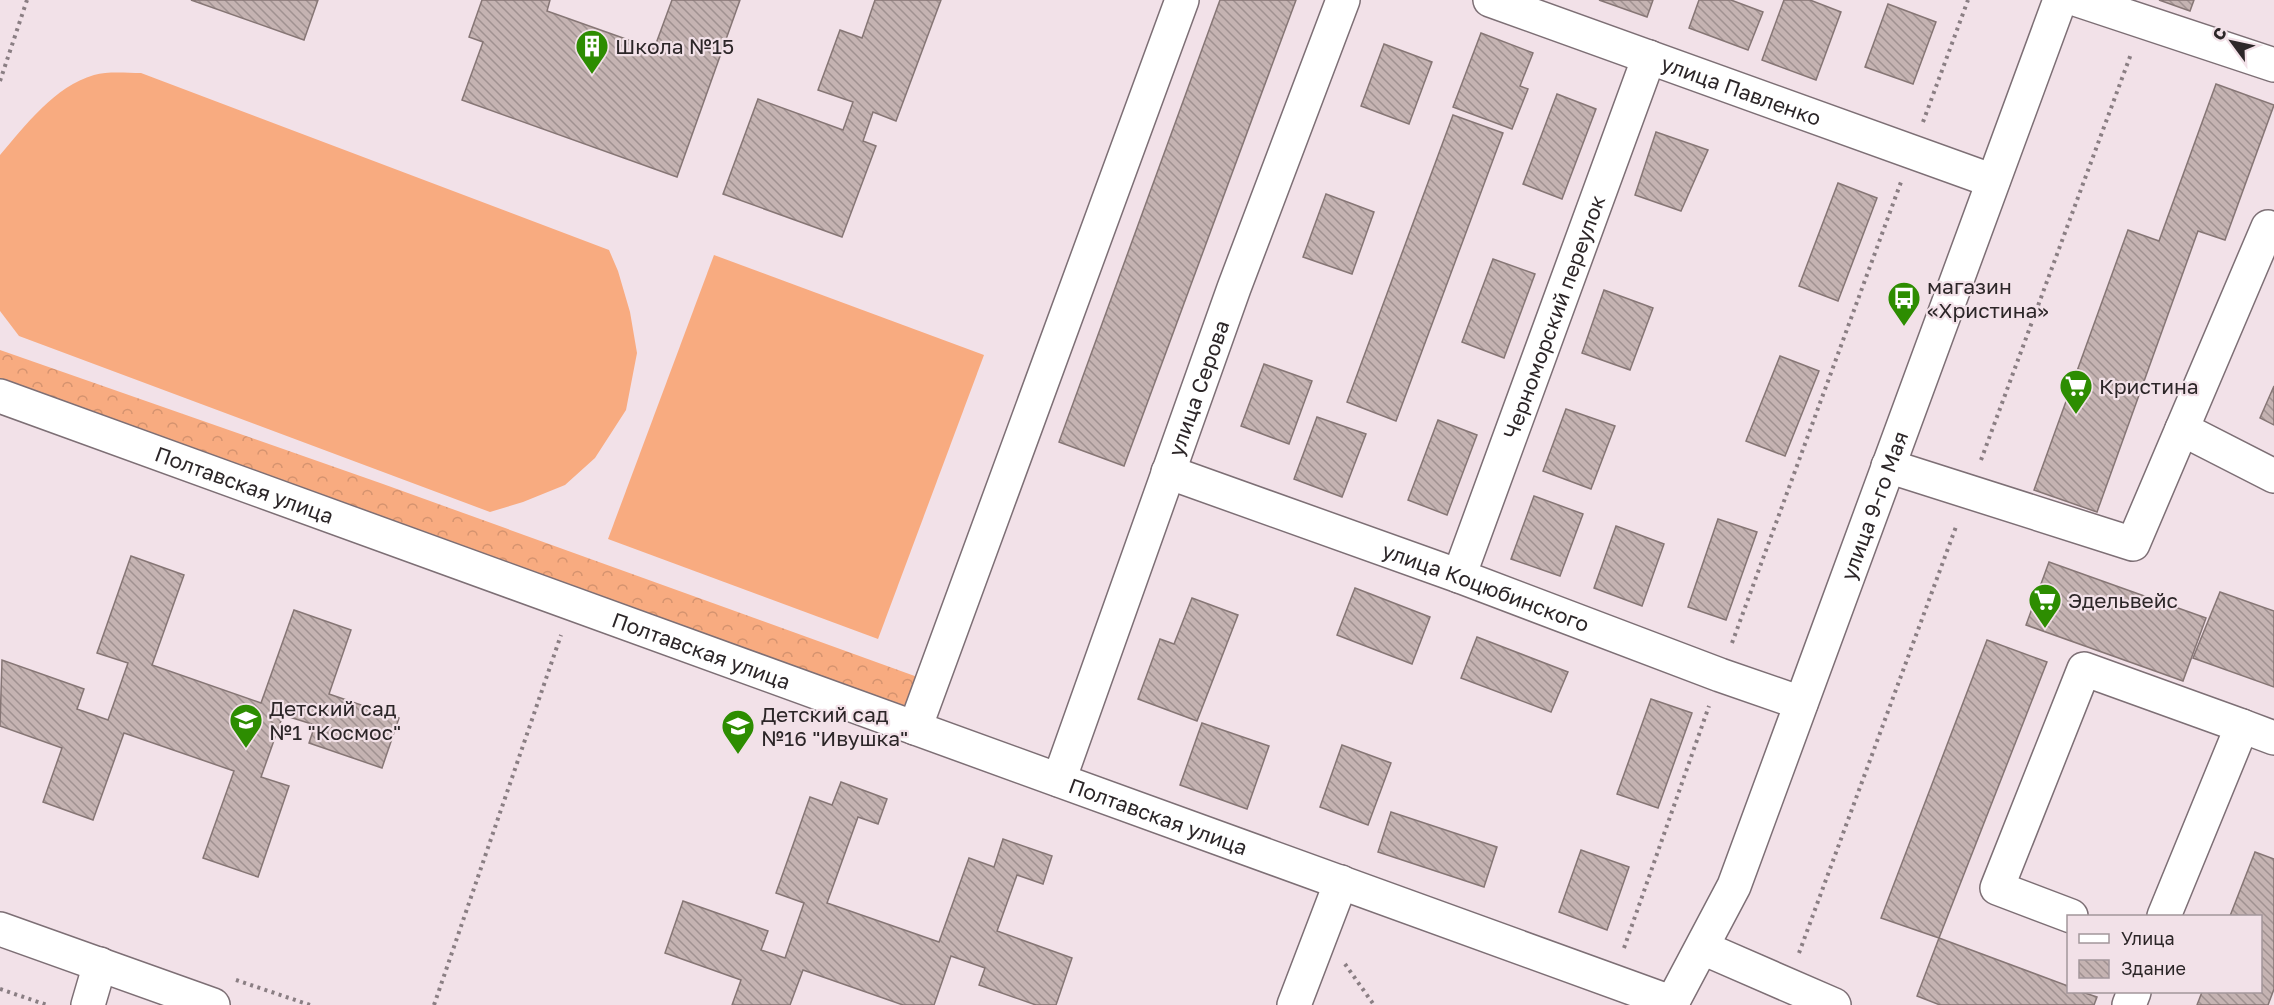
<svg xmlns="http://www.w3.org/2000/svg" width="2274" height="1005" viewBox="0 0 2274 1005" font-family="'Golos Text',sans-serif">
<defs>
<pattern id="forest-crowns" width="20" height="18" patternUnits="userSpaceOnUse" patternTransform="scale(1.5)"><rect width="20" height="18" fill="#f8ab80"/><path d="M2 6a3 3 0 1 1 6 0M12 15a3 3 0 1 1 6 0" fill="none" stroke="#d5936f"/></pattern>
<pattern id="building-back-hatch" width="6" height="6" patternUnits="userSpaceOnUse" patternTransform="scale(1.5)"><rect width="6" height="6" fill="#c5b3b2"/><path d="M-1 5l2 2M0 0l6 6M5-1l2 2" fill="none" stroke="#a09191"/></pattern>
</defs>
<rect width="100%" height="100%" fill="#f2e1e8"/>
<polygon fill="url(#forest-crowns)" points="0,350 383,484 923,679 909,713 0,389"/>
<g fill="#f8ab80">
<path d="M 141,73 L 609,250 L 618,271 L 630,312 L 637,353 L 626,410 L 595,458 L 565,485 L 523,502 L 490,512 L 19,336 L 0,311 L 0,155 C 25,126 55,86 94,75 C 108,71 126,73 141,73 Z"/>
<polygon points="714,255 984,355 878,639 608,539"/>
</g>
<g fill="url(#building-back-hatch)" stroke="#867675" stroke-width="1.5">
<polygon points="191,0 318,0 304,40"/>
<polygon points="482,0 550,0 547,11 654,49 672,0 740,0 677,177 462,100 483,42 469,37"/>
<polygon points="875,0 941,0 896,121 873,112 863,141 876,146 842,237 723,194 758,99 843,130 853,102 818,90 840,30 862,38"/>
<polygon points="1220,0 1296,0 1124,466 1059,442"/>
<polygon points="1599,0 1653,0 1647,17"/>
<polygon points="1699,0 1731,0 1763,12 1748,50 1689,28"/>
<polygon points="1784,0 1810,0 1841,12 1816,80 1762,60"/>
<polygon points="2159,0 2194,0 2190,11"/>
<polygon points="1888,4 1936,22 1913,84 1865,67"/>
<polygon points="1481,33 1533,53 1520,86 1528,89 1512,129 1453,107"/>
<polygon points="1384,44 1432,62 1409,124 1361,106"/>
<polygon points="2216,84 2274,105 2225,240 2198,231 2097,512 2034,490 2128,230 2159,241"/>
<polygon points="1557,94 1596,109 1562,199 1523,184"/>
<polygon points="1453,115 1503,133 1396,421 1347,402"/>
<polygon points="1656,132 1708,150 1681,211 1635,195"/>
<polygon points="1838,183 1877,198 1838,301 1799,286"/>
<polygon points="1326,194 1374,212 1352,274 1303,257"/>
<polygon points="1493,259 1535,274 1504,358 1462,342"/>
<polygon points="1604,290 1653,308 1630,370 1582,353"/>
<polygon points="1780,356 1819,371 1785,456 1746,441"/>
<polygon points="1264,364 1312,381 1289,444 1241,426"/>
<polygon points="2274,386 2274,425 2260,418"/>
<polygon points="1566,409 1615,426 1591,489 1543,471"/>
<polygon points="1317,417 1366,434 1342,497 1294,479"/>
<polygon points="1438,420 1477,435 1447,515 1408,500"/>
<polygon points="1534,496 1583,514 1560,576 1511,559"/>
<polygon points="1718,519 1757,532 1726,620 1688,607"/>
<polygon points="1616,526 1664,544 1642,606 1594,588"/>
<polygon points="131,556 184,575 152,665 261,703 294,610 351,630 329,694 399,718 382,768 309,743 315,725 283,715 261,777 289,786 258,877 203,858 234,771 124,733 93,820 43,802 62,748 0,726 2,660 84,689 77,709 108,720 128,663 97,653"/>
<polygon points="2049,562 2206,618 2183,681 2026,625"/>
<polygon points="1355,588 1430,617 1412,664 1337,635"/>
<polygon points="2220,592 2274,611 2274,687 2193,658"/>
<polygon points="1192,598 1238,615 1197,721 1138,699 1160,639 1174,644"/>
<polygon points="1477,637 1568,672 1551,712 1461,678"/>
<polygon points="1987,640 2047,662 1939,938 1881,918"/>
<polygon points="1651,699 1692,713 1658,808 1617,794"/>
<polygon points="1202,723 1269,746 1247,809 1180,785"/>
<polygon points="1342,745 1391,763 1368,825 1320,807"/>
<polygon points="841,782 887,799 878,824 858,817 827,903 939,942 969,858 994,867 1003,839 1052,856 1043,884 1017,875 997,931 1072,958 1056,1005 1036,1005 979,985 985,968 951,956 934,1005 903,1005 803,970 790,1005 732,1005 741,980 665,953 683,901 768,931 761,950 785,958 804,903 776,893 810,797 832,805"/>
<polygon points="1391,812 1497,847 1484,887 1378,852"/>
<polygon points="1581,850 1629,867 1607,930 1559,912"/>
<polygon points="2255,852 2274,859 2274,989 2268,1005 2197,1005 2202,992 2260,992 2260,916 2230,916"/>
<polygon points="1939,938 2068,986 2068,992 2082,992 2097,997 2094,1005 1940,1005 1917,996"/>
</g>
<g fill="none" stroke-linecap="round" stroke-linejoin="round">
<defs>
<g id="minor">
<path id="s1" d="M 1490,0 L 1993,181"/>
<polyline points="2078,0 2274,65"/>
<path id="s2" d="M 0,396 L 1673,1003"/>
<polyline points="2182,429 2274,476"/>
<polyline points="1888,466 2133,544 2268,227 2274,230"/>
<path id="s3" d="M 1168,472 L 1459,576 L 1720,675 L 1801,703"/>
<path id="s4" d="M 1459,576 L 1649,57"/>
<polyline points="2242,726 2274,738"/>
<polyline points="915,728 1182,0"/>
<path id="s5" d="M 1059,780 L 1234,288 L 1343,0"/>
<polyline points="2071,916 1997,888 2084,669 2242,726 2164,916"/>
<polyline points="0,929 213,1005"/>
<polyline points="1703,948 1834,1005"/>
<polyline points="88,1005 100,964"/>
<polyline points="1294,1005 1341,882"/>
<path id="s6" d="M 1671,1005 L 1734,886 L 2060,0"/>
<polyline points="2129,1005 2134,992"/>
</g>
</defs>
<use href="#minor" stroke="#7d6f75" stroke-width="36"/>
<g stroke="#8a7e83" stroke-width="4" stroke-dasharray="3 4.5" stroke-linecap="butt">
<polyline points="0,81 27,0"/>
<polyline points="1923,122 1968,0"/>
<polyline points="1981,460 2131,54"/>
<polyline points="1732,643 1901,182"/>
<polyline points="1624,948 1709,706"/>
<polyline points="1799,953 1957,524"/>
<polyline points="1345,964 1374,1005"/>
<polyline points="236,980 310,1005"/>
<polyline points="0,989 47,1005"/>
<polyline points="434,1005 561,635"/>
</g>
<use href="#minor" stroke="#fff" stroke-width="33"/>
</g>
<defs>
<symbol id="building-pin" viewBox="-11 -11 22 30"><path d="M0 17L-7.5 6A9.5 9.5 0 1 1 7.5 6Z" fill="#2d8d01" stroke="#f2e1e8"/><path d="M-4-6H4V6H1V3H-1V6H-4ZM-2.5-4.3h1.7v1.8h-1.7ZM.8-4.3h1.7v1.8H.8ZM-2.5-1h1.7V.8h-1.7ZM.8-1h1.7V.8H.8Z" fill="#fff"/></symbol>
<symbol id="bus-pin" viewBox="-11 -11 22 30"><path d="M0 17L-7.5 6A9.5 9.5 0 1 1 7.5 6Z" fill="#2d8d01" stroke="#f2e1e8"/><path d="M-5-6H5V4H4V6H2V4H-2V6H-4V4H-5ZM-3.5-4V0h7V-4ZM-3.5 1.2v1.5H-2V1.2ZM2 1.2v1.5H3.5V1.2Z" fill="#fff"/></symbol>
<symbol id="supermarket-pin" viewBox="-11 -11 22 30"><path d="M0 17L-7.5 6A9.5 9.5 0 1 1 7.5 6Z" fill="#2d8d01" stroke="#f2e1e8"/><path d="M-6-5.5h2.5l.6 2H6L4.5 2H-2.5L-4.4-4H-6ZM-1.5 3.2a1.3 1.3 0 1 0 .1 0ZM3 3.2a1.3 1.3 0 1 0 .1 0Z" fill="#fff"/></symbol>
<symbol id="school-pin" viewBox="-11 -11 22 30"><path d="M0 17L-7.5 6A9.5 9.5 0 1 1 7.5 6Z" fill="#2d8d01" stroke="#f2e1e8"/><path d="M0-5L7-2L0 1L-7-2ZM-4 1L0 2.5L4 1V4Q0 6-4 4Z" fill="#fff"/></symbol>
</defs>
<g fill-rule="evenodd">
<use href="#building-pin" x="573" y="27" width="38" height="52"/>
<use href="#bus-pin" x="1885" y="279" width="38" height="52"/>
<use href="#supermarket-pin" x="2057" y="367" width="38" height="52"/>
<use href="#supermarket-pin" x="2026" y="581" width="38" height="52"/>
<use href="#school-pin" x="227" y="701" width="38" height="52"/>
<use href="#school-pin" x="719" y="707" width="38" height="52"/>
</g>
<g text-anchor="middle" dominant-baseline="central" stroke-width="4.5" stroke-linejoin="round" paint-order="stroke">
<g font-size="21" fill="#2c2628" stroke="#f2e1e8" text-anchor="start">
<text x="615" y="46">Школа №15</text>
<text x="1927" y="286">магазин<tspan x="1927" dy="24">«Христина»</tspan></text>
<text x="2099" y="386">Кристина</text>
<text x="2068" y="600">Эдельвейс</text>
<text x="269" y="708">Детский сад<tspan x="269" dy="24">№1 "Космос"</tspan></text>
<text x="761" y="714">Детский сад<tspan x="761" dy="24">№16 "Ивушка"</tspan></text>
</g>
<g font-size="21" fill="#2c2628" stroke="#f2e1e8">
<text stroke="none"><textPath href="#s1" startOffset="267">улица Павленко</textPath></text>
<text stroke="none"><textPath href="#s4" startOffset="276">Черноморский переулок</textPath></text>
<text stroke="none"><textPath href="#s5" startOffset="416">улица Серова</textPath></text>
<text stroke="none"><textPath href="#s2" startOffset="260">Полтавская улица</textPath></text>
<text stroke="none"><textPath href="#s6" startOffset="540">улица 9-го Мая</textPath></text>
<text stroke="none"><textPath href="#s3" startOffset="338">улица Коцюбинского</textPath></text>
<text stroke="none"><textPath href="#s2" startOffset="746">Полтавская улица</textPath></text>
<text stroke="none"><textPath href="#s2" startOffset="1232">Полтавская улица</textPath></text>
</g>
</g>
<rect x="2067" y="915" width="195" height="78" fill="#f2e1e8" stroke="#a3969b" stroke-width="1.5"/>
<rect x="2079" y="934" width="30" height="9" fill="#ffffff" stroke="#a3969b" stroke-width="1.5"/>
<text x="2121" y="945" font-size="18" fill="#2c2628">Улица</text>
<rect x="2079" y="960" width="30" height="18" fill="url(#building-back-hatch)" stroke="#a3969b" stroke-width="1.5"/>
<text x="2121" y="975" font-size="18" fill="#2c2628">Здание</text>
<g transform="translate(2232 42) rotate(303)" stroke="#f2e1e8" stroke-width="4.5" paint-order="stroke">
<path d="M0-4.5L10 22L0 15L-10 22Z" fill="#2c2628"/>
<text y="-9" font-size="16" font-weight="bold" text-anchor="middle" fill="#2c2628">С</text>
</g>
</svg>
